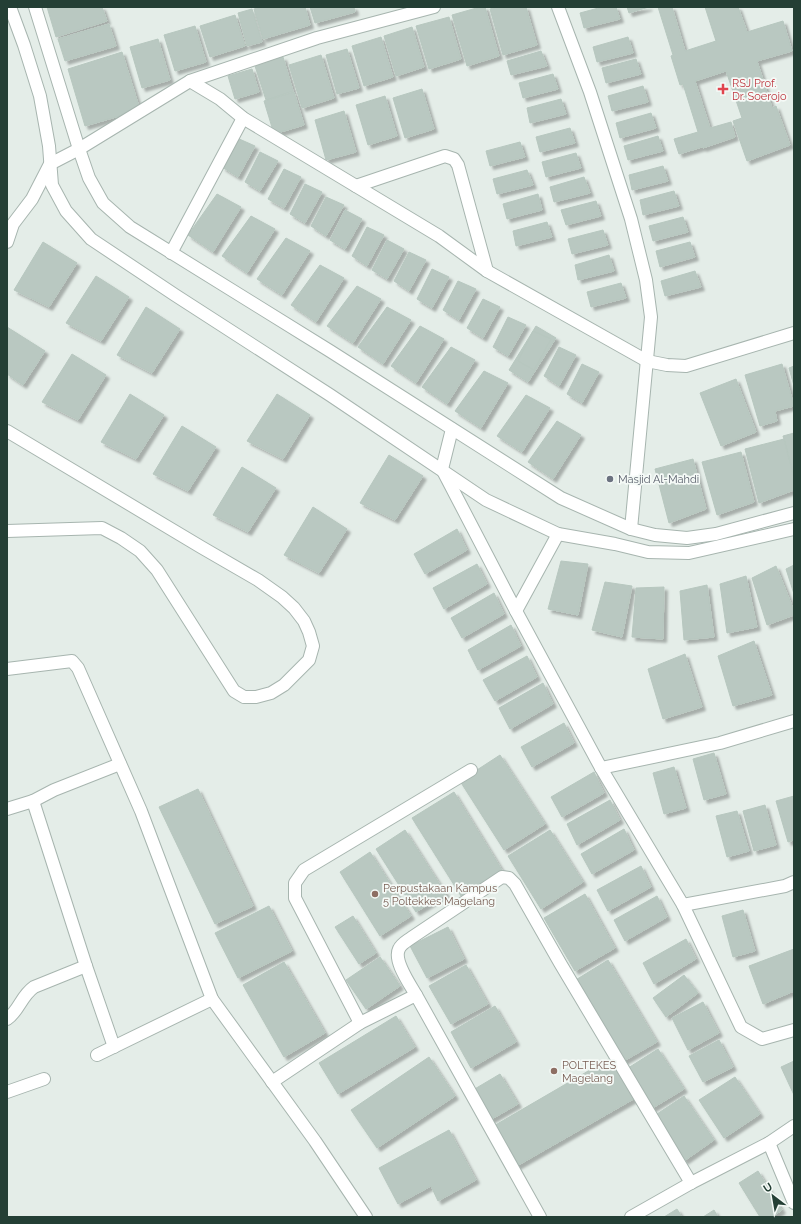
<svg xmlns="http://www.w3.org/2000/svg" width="801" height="1224" viewBox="0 0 801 1224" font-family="Raleway,sans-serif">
<defs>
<filter id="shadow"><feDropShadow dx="3.5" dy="3.5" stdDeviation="1" flood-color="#0004"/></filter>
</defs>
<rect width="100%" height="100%" fill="#e4ede8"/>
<g fill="#b9c8c1" stroke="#b7c7bf" filter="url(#shadow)">
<polygon points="47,7 102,7 107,21 56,37"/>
<polygon points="261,7 305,7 310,25 263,39 254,9"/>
<polygon points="310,7 354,7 355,12 315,23"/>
<polygon points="480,7 485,7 499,56 467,66 452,15"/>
<polygon points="497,7 526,7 537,45 503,55 490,9"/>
<polygon points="602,7 616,7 620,19 584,28 580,13"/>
<polygon points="627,7 649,7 629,13"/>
<polygon points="658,7 672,7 685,51 716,41 705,7 738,7 747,32 783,21 792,51 757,61 772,108 776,106 790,145 747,161 733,121 742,118 726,71 695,81 710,128 731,122 735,137 703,148 702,147 679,154 674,139 698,132 683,84 680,85 671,56 673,55"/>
<polygon points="252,9 262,42 247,46 238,13"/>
<polygon points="235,15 245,46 210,57 200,26"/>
<polygon points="449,17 461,59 429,69 416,26"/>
<polygon points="109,24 116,46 65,61 58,39"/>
<polygon points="195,26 206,62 175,71 164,35"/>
<polygon points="412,27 424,67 396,76 384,36"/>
<polygon points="381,37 393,77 364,86 352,46"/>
<polygon points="628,37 633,53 597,62 593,47"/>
<polygon points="158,39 170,80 142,88 130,47"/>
<polygon points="347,49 359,88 337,94 326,55"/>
<polygon points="541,51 547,66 511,75 507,61"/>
<polygon points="122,52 140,110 85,126 68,69"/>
<polygon points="321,55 334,98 302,108 289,65"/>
<polygon points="283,57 293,91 266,100 255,66"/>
<polygon points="636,59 641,74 606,83 602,68"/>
<polygon points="252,69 259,92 235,99 228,76"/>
<polygon points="553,74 558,89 523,98 519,83"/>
<polygon points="643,86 648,102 612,111 608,96"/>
<polygon points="422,89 434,129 405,138 393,98"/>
<polygon points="294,92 304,125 274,134 264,101"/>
<polygon points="385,96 397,136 368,145 356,105"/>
<polygon points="561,99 566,114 530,123 527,108"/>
<polygon points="344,111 356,152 326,160 315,120"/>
<polygon points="651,113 656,128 620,138 616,123"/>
<polygon points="570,128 575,143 540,152 536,137"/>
<polygon points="658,136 663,151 628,160 624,146"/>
<polygon points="237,138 255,146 238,177 222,167"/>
<polygon points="520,142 525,157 490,166 486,151"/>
<polygon points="260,152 278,161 260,191 245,182"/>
<polygon points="576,153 581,168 546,177 542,162"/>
<polygon points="663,166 668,181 632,190 629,175"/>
<polygon points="284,169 301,177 284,208 268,199"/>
<polygon points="527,170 533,185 497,194 493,179"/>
<polygon points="584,177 590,193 554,202 550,187"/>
<polygon points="305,184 322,192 305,223 290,214"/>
<polygon points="674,191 679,206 643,215 640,200"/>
<polygon points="217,194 241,207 213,252 188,235"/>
<polygon points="538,194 542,210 507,219 503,204"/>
<polygon points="326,197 344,205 326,236 311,226"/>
<polygon points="596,201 601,216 566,225 561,210"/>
<polygon points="345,210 362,219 345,249 330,240"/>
<polygon points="251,216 275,229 247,273 222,256"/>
<polygon points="683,217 688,232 653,241 649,226"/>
<polygon points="547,222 552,237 516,246 513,231"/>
<polygon points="367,227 384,235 367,266 352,256"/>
<polygon points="603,230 608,245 572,254 568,239"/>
<polygon points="286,238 310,251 282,295 257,279"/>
<polygon points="387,240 404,249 387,279 372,270"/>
<polygon points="43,242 77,263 49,307 14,290"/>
<polygon points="690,242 695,257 660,267 656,251"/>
<polygon points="409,252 426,260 409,291 394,281"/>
<polygon points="609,255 614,271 578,280 575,265"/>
<polygon points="320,265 344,278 316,322 291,305"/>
<polygon points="432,269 449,277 432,308 417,299"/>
<polygon points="695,271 701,287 665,296 661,281"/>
<polygon points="96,276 129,297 101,341 66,323"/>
<polygon points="458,281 476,289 459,320 443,310"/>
<polygon points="621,283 626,298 591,307 587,292"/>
<polygon points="357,286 381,299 353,343 327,326"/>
<polygon points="483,299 500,307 483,338 467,328"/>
<polygon points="146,307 180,329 152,373 117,355"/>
<polygon points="387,307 411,320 383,364 358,347"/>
<polygon points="508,317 526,325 508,356 493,347"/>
<polygon points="420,326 444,339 416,383 391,366"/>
<polygon points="536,326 556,338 528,382 509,370"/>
<polygon points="7,327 45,351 23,385 7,374"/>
<polygon points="533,331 551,339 534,370 518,361"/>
<polygon points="451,347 475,360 447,404 422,387"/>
<polygon points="559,347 576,355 559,386 544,376"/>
<polygon points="72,354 106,375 78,420 42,402"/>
<polygon points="582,364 599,372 582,403 567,394"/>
<polygon points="782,364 794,406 775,411 777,421 760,426 745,375"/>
<polygon points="794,366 794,386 789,368"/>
<polygon points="484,371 508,383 481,428 455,411"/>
<polygon points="736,379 756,432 721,446 700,393"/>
<polygon points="130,394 164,415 136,459 101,442"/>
<polygon points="277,394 310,415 283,459 247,441"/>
<polygon points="526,395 550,408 522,452 497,436"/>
<polygon points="557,421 581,435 553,479 528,462"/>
<polygon points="182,426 216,447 188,491 153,474"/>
<polygon points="794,433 794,475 783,436"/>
<polygon points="784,439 794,478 794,490 759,503 745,449"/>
<polygon points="741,452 754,502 717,515 702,462"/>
<polygon points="389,455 423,476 395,520 360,503"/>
<polygon points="693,459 706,509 669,523 655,469"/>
<polygon points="242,467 276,488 248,532 213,515"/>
<polygon points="313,507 347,529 319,573 284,555"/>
<polygon points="457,529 467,550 425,574 414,554"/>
<polygon points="561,561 588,564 578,615 548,609"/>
<polygon points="477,564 487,584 444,609 433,588"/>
<polygon points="794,565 794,594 786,569"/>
<polygon points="776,566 794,611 794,615 767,625 752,578"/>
<polygon points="746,576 757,627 727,633 720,584"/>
<polygon points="605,582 632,586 622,637 592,630"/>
<polygon points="707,585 714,637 684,640 680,591"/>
<polygon points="664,587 663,639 632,637 636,588"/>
<polygon points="494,593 504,614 462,638 451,618"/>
<polygon points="511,625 521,646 478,670 468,650"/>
<polygon points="754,641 772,695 733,706 718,656"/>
<polygon points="685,654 702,707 663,719 648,669"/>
<polygon points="527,656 537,677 495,701 483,680"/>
<polygon points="543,683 553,704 510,729 499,708"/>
<polygon points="564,723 574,743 532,767 521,747"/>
<polygon points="714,753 726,794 704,800 693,759"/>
<polygon points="500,755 545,824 504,850 460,781"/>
<polygon points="674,767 686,808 664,814 653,773"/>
<polygon points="594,772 604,793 562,817 551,797"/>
<polygon points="198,789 253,906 215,924 159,807"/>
<polygon points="454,792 502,870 461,896 412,818"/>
<polygon points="794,796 794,840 788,842 776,801"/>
<polygon points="610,800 620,820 577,845 567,824"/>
<polygon points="765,805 776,845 754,851 743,811"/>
<polygon points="737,811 749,851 727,857 716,816"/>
<polygon points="624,829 634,850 592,874 581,854"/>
<polygon points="405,830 446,894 416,912 376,849"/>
<polygon points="550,830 583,882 541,909 508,856"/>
<polygon points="370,852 411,916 380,936 340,872"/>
<polygon points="641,866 651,887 608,911 597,890"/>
<polygon points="585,894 615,948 575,971 544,918"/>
<polygon points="657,896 667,917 625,941 614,920"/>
<polygon points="269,906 292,951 238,978 215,933"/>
<polygon points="743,910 755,951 733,957 722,916"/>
<polygon points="353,916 376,953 359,964 335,927"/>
<polygon points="448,927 464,959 427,978 410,946"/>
<polygon points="686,939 696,959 654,984 643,963"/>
<polygon points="794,949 794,991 763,1004 749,966"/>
<polygon points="380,957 400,986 366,1009 346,980"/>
<polygon points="608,960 657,1042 622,1062 574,981"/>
<polygon points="284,962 325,1033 284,1057 243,985"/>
<polygon points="466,965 488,1004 451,1024 429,986"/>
<polygon points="684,975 698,993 666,1017 653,998"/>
<polygon points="703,1002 719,1033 688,1050 672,1018"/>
<polygon points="495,1006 516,1042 471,1068 451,1032"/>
<polygon points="396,1016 415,1047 338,1094 319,1063"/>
<polygon points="719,1040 733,1067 703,1082 689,1056"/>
<polygon points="658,1049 684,1089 651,1109 625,1070"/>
<polygon points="614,1056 637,1097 515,1167 492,1127"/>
<polygon points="429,1057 455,1096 377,1148 351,1110"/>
<polygon points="794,1061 794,1095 781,1067"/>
<polygon points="500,1074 518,1104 490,1120 473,1090"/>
<polygon points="735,1077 760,1114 724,1138 699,1100"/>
<polygon points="684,1096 714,1140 684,1161 654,1116"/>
<polygon points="449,1130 476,1180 438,1201 431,1186 398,1204 379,1168"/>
<polygon points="758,1171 782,1210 772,1217 760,1217 739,1183"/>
<polygon points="677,1209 682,1217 664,1217"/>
<polygon points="714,1210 718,1217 703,1217"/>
</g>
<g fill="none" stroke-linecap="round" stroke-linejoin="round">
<defs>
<g id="minor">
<polyline points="558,7 590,92 631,219 646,280 651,317 631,529"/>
<polyline points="190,81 220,99 243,118 439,236 487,271 647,361 667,365 686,366 794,333"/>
<polyline points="356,186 445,156 454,159 458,165 487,271"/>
<polyline points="7,242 13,224 32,199 50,164 79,149 190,81 317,38 434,7"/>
<polyline points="171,253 243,118"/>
<polyline points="452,429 442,469 516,611 601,768 683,905 741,1027 762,1039 794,1030"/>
<polyline points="7,431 201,547 258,580 282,597 294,608 304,621 309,632 313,646 309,660 284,685 271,693 256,697 244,697 234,691 157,570 140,551 121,538 102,528 7,531"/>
<polyline points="516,611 558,534"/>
<polyline points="7,669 72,661 78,668 141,811 212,999 315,1141 366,1217"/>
<polyline points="601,768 720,743 794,721"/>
<polyline points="33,801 86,966 114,1047"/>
<polyline points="7,809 33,801 54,790 120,764"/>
<polyline points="683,905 785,886 794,882"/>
<path d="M 416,995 C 410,984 393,961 399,949 C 401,944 407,941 411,938 L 502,877 L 509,878 L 515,884 L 560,963 L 691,1183"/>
<path d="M 7,1019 C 19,1011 21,996 34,987 L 86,966"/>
<polyline points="360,1023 295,898 295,883 304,870 471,770"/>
<polyline points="97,1055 212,999"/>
<polyline points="272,1082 360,1023 416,995 540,1217"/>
<polyline points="7,1092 44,1079"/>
<polyline points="769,1143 794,1203"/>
</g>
<g id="tertiary">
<polyline points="10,7 24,45 40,96 49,146 52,185 66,211 91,239 175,295 330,395 486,500 558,534 615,544 648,552 689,553 794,529"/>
<polyline points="35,7 79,149 89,178 103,203 130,227 330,351 561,498 631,529 655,535 687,538 716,534 794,513"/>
<polyline points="631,1217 691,1183 769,1143 794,1126"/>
</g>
</defs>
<use href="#minor" stroke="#a7b5af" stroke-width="14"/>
<use href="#tertiary" stroke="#a7b5af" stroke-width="14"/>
<use href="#minor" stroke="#fff" stroke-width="12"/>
<use href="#tertiary" stroke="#fff" stroke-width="12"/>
</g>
<path fill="#e0444e" stroke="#f5faf7" stroke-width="1.5" d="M721 83h4v4h4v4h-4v4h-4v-4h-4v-4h4z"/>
<circle fill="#6b7280" stroke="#f5faf7" stroke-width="1.5" cx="610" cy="479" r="4"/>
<g fill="#8d6e63" stroke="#f5faf7" stroke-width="1.5">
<circle cx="375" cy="894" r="4"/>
<circle cx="554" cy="1071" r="4"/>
</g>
<g text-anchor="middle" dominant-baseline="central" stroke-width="3.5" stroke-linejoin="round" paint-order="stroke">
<g font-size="11" fill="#be3a42" stroke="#f5faf7" text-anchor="start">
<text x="732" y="83">RSJ Prof.<tspan x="732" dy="13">Dr. Soerojo</tspan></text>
</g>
<g font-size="11" fill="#5b616d" stroke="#f5faf7" text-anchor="start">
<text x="618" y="479">Masjid Al-Mahdi</text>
</g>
<g font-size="11" fill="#785e54" stroke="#f5faf7" text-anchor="start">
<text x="383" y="888">Perpustakaan Kampus<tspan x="383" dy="13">5 Poltekkes Magelang</tspan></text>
<text x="562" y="1065">POLTEKES<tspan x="562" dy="13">Magelang</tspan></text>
</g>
</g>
<rect width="801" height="1224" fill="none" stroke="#243f35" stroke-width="16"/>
<g transform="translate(773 1196) rotate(329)" stroke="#f5faf7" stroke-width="3" paint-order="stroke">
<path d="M0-3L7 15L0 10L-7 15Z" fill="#243f35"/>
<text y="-6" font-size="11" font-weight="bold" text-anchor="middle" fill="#243f35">U</text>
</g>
</svg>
